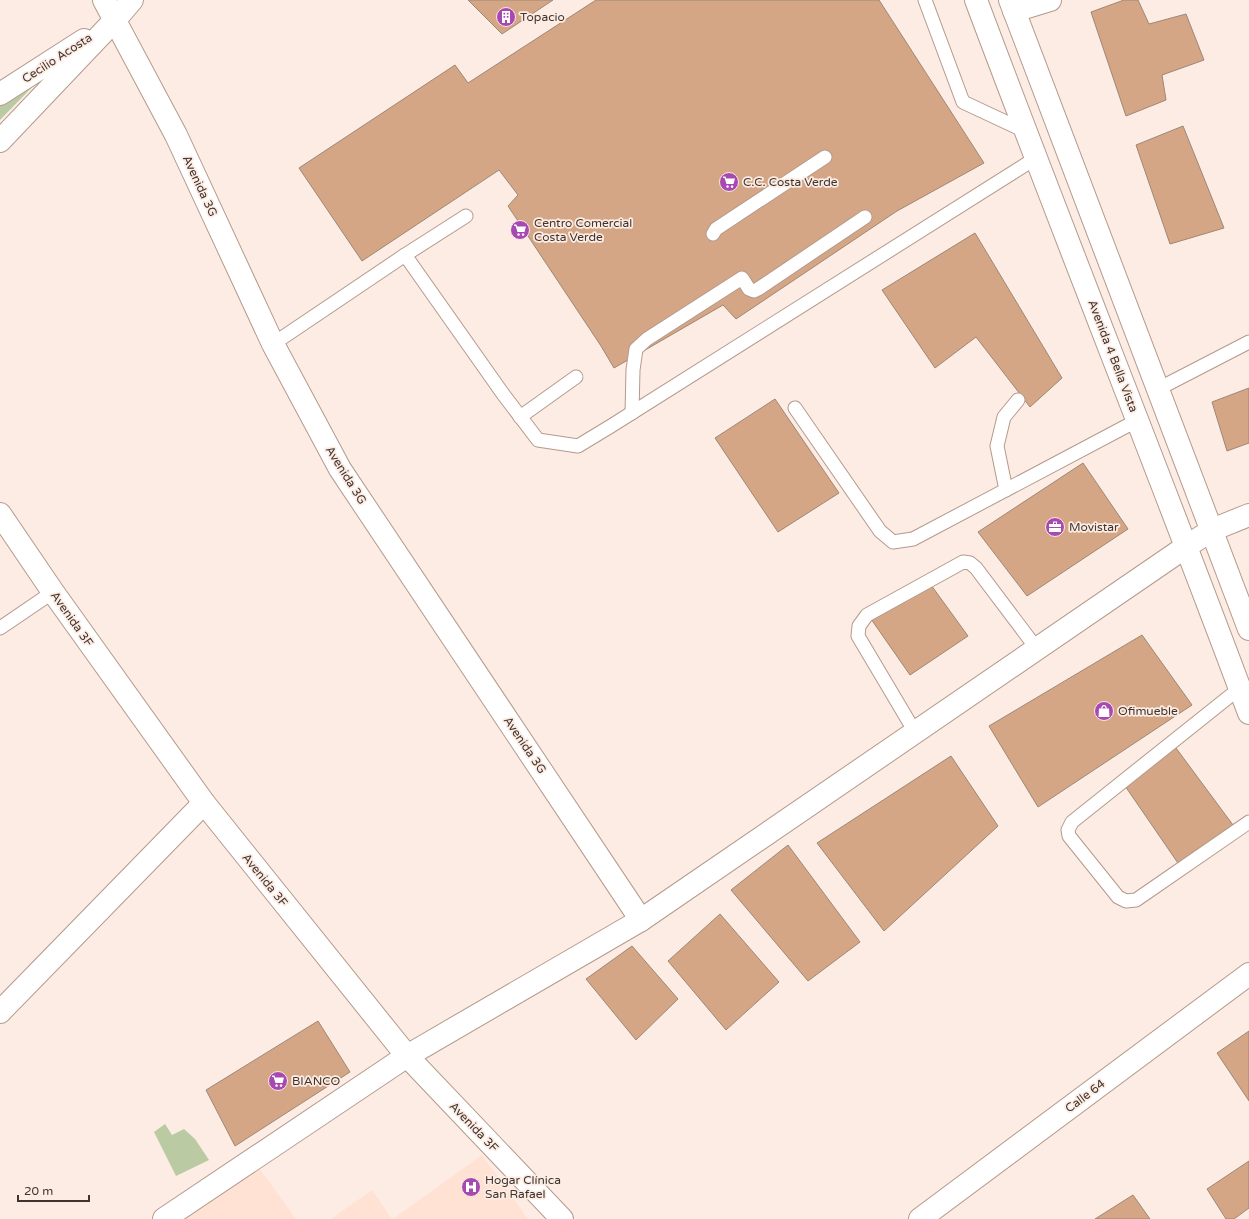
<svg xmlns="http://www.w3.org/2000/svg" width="1249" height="1219" viewBox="0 0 1249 1219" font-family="'Varela Round',sans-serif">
<rect width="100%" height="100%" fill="#fdece3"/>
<g fill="#ffe2d3">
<polygon points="482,1155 528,1219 393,1219"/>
<polygon points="256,1164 296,1219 180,1219"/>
<polygon points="372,1190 392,1219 331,1219"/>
</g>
<g fill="#bacaa3">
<polygon points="43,76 0,120 0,104"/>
<polygon points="165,1124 172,1135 184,1129 195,1139 209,1160 176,1176 154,1132"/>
</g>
<g fill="#d4a685" stroke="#9e8776">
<polygon points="468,0 553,0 502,34"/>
<polygon points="596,0 879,0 984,163 897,211 736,319 723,305 614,368 601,346 508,206 518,195 499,170 362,261 299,168 455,65 468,83"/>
<polygon points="1124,0 1138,0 1149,24 1186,14 1204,60 1162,75 1166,100 1126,116 1091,12"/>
<polygon points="1183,126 1224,228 1170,244 1136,145"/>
<polygon points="975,233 1062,378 1030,407 976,337 935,368 882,290"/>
<polygon points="1249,388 1249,443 1227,451 1212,402"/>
<polygon points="775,399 839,493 778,532 715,438"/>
<polygon points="1083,463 1128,529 1027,596 978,532"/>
<polygon points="931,585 968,636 910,675 871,619"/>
<polygon points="1142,635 1192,705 1038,807 989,726"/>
<polygon points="1173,744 1233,825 1180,866 1123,783"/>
<polygon points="951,756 998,826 884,931 817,843"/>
<polygon points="788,845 860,942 808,981 731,890"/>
<polygon points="720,914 779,982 726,1030 668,961"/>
<polygon points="632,946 678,999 636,1040 586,979"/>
<polygon points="318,1021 350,1072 235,1146 206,1090"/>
<polygon points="1249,1031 1249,1101 1217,1053"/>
<polygon points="1249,1161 1249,1208 1234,1219 1226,1219 1207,1189"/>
<polygon points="1133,1195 1150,1219 1095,1219"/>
</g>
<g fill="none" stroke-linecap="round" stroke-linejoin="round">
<defs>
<g id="service">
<polyline points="925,0 963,102 1025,131"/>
<polyline points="713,234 716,229 825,157"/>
<polyline points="405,255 466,216"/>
<polyline points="273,344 405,255 503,394 538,440 578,446 611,426 1036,158"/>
<polyline points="1158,389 1249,342"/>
<polyline points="795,408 880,531 893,542 913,539 1138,420"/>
<polyline points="632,413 633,370 636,349 647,339 742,278 749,289 754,291 758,289 865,217"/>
<polyline points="520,417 576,377"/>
<polyline points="1006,490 997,446 1004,417 1018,400"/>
<polyline points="0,628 53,592"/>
<polyline points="1240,688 1072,822 1068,830 1069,836 1118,897 1126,901 1136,900 1249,822"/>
<polyline points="915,732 858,636 859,626 867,615 963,562 970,563 976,568 1037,649"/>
</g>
<g id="minor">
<polyline points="104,0 176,135 273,344 340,469 641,920"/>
<polyline points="1014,11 1050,0"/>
<polyline points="0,94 84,40"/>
<polyline points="0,141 114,21 132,0"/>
<polyline points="0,514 53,592 204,803 407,1056 562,1219"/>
<polyline points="0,1012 204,803"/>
<polyline points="164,1219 407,1056 641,920 1187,546 1212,530 1249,515"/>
<polyline points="920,1219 1249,974"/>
</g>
<g id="tertiary">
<path d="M 976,0 C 1065,238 1160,474 1249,713"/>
<polyline points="1010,0 1249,629"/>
</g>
</defs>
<use href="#service" stroke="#b49a8c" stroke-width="15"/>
<use href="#minor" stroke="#b49a8c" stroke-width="24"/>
<use href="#tertiary" stroke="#b49a8c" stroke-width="24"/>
<use href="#service" stroke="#fff" stroke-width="13"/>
<use href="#minor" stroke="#fff" stroke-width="22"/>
<use href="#tertiary" stroke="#fff" stroke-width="22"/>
</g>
<defs>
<symbol id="building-disc" viewBox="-11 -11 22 22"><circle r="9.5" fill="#a749b2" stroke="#fdece3"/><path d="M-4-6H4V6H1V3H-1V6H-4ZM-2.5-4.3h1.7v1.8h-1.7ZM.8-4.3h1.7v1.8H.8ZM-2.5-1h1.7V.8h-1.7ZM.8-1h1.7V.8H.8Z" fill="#fff"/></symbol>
<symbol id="supermarket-disc" viewBox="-11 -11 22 22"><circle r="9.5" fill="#a749b2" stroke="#fdece3"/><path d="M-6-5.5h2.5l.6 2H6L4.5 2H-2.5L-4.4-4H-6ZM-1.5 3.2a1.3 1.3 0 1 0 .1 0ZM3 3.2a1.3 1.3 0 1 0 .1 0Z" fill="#fff"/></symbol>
<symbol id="office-disc" viewBox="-11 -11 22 22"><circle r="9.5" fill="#a749b2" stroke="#fdece3"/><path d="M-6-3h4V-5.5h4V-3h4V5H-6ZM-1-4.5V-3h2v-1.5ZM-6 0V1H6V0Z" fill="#fff"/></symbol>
<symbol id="shop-disc" viewBox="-11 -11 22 22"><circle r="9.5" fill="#a749b2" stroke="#fdece3"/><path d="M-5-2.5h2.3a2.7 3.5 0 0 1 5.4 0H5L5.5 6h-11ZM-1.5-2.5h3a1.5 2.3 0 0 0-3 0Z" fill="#fff"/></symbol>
<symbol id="hospital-disc" viewBox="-11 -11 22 22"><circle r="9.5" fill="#a749b2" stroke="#fdece3"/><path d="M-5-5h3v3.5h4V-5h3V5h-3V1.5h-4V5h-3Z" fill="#fff"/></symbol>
</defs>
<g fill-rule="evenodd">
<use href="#building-disc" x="495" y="6" width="22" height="22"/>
<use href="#supermarket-disc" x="718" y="171" width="22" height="22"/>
<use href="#supermarket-disc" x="509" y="219" width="22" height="22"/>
<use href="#office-disc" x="1044" y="516" width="22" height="22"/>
<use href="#shop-disc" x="1093" y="700" width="22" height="22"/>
<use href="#supermarket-disc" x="267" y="1070" width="22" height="22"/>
<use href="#hospital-disc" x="460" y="1176" width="22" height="22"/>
</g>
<g text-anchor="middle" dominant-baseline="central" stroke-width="3.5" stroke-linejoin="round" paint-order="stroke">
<g font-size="12" fill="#3f342f" stroke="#fdece3" text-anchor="start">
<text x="520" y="17">Topacio</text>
<text x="743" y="182">C.C. Costa Verde</text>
<text x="534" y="223">Centro Comercial<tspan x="534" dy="14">Costa Verde</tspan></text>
<text x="1069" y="527">Movistar</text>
<text x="1118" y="711">Ofimueble</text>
<text x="292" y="1081">BIANCO</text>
<text x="485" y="1180">Hogar Clínica<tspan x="485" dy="14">San Rafael</tspan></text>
</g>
<g font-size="12" fill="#3f342f" stroke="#fdece3">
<text transform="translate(57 58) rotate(-33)">Cecilio Acosta</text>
<text transform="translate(200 186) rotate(65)">Avenida 3G</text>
<text transform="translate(1113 356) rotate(69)">Avenida 4 Bella Vista</text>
<text transform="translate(346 475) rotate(58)">Avenida 3G</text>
<text transform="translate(72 619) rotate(55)">Avenida 3F</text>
<text transform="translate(525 745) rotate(56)">Avenida 3G</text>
<text transform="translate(265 880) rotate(51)">Avenida 3F</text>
<text transform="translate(1085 1096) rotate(-37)">Calle 64</text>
<text transform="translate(474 1127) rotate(46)">Avenida 3F</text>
</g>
</g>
<path d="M18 1195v6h71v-6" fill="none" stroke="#3f342f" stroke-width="2"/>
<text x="24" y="1195" font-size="12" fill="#3f342f" stroke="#fdece3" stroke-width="3" paint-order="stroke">20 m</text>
</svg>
